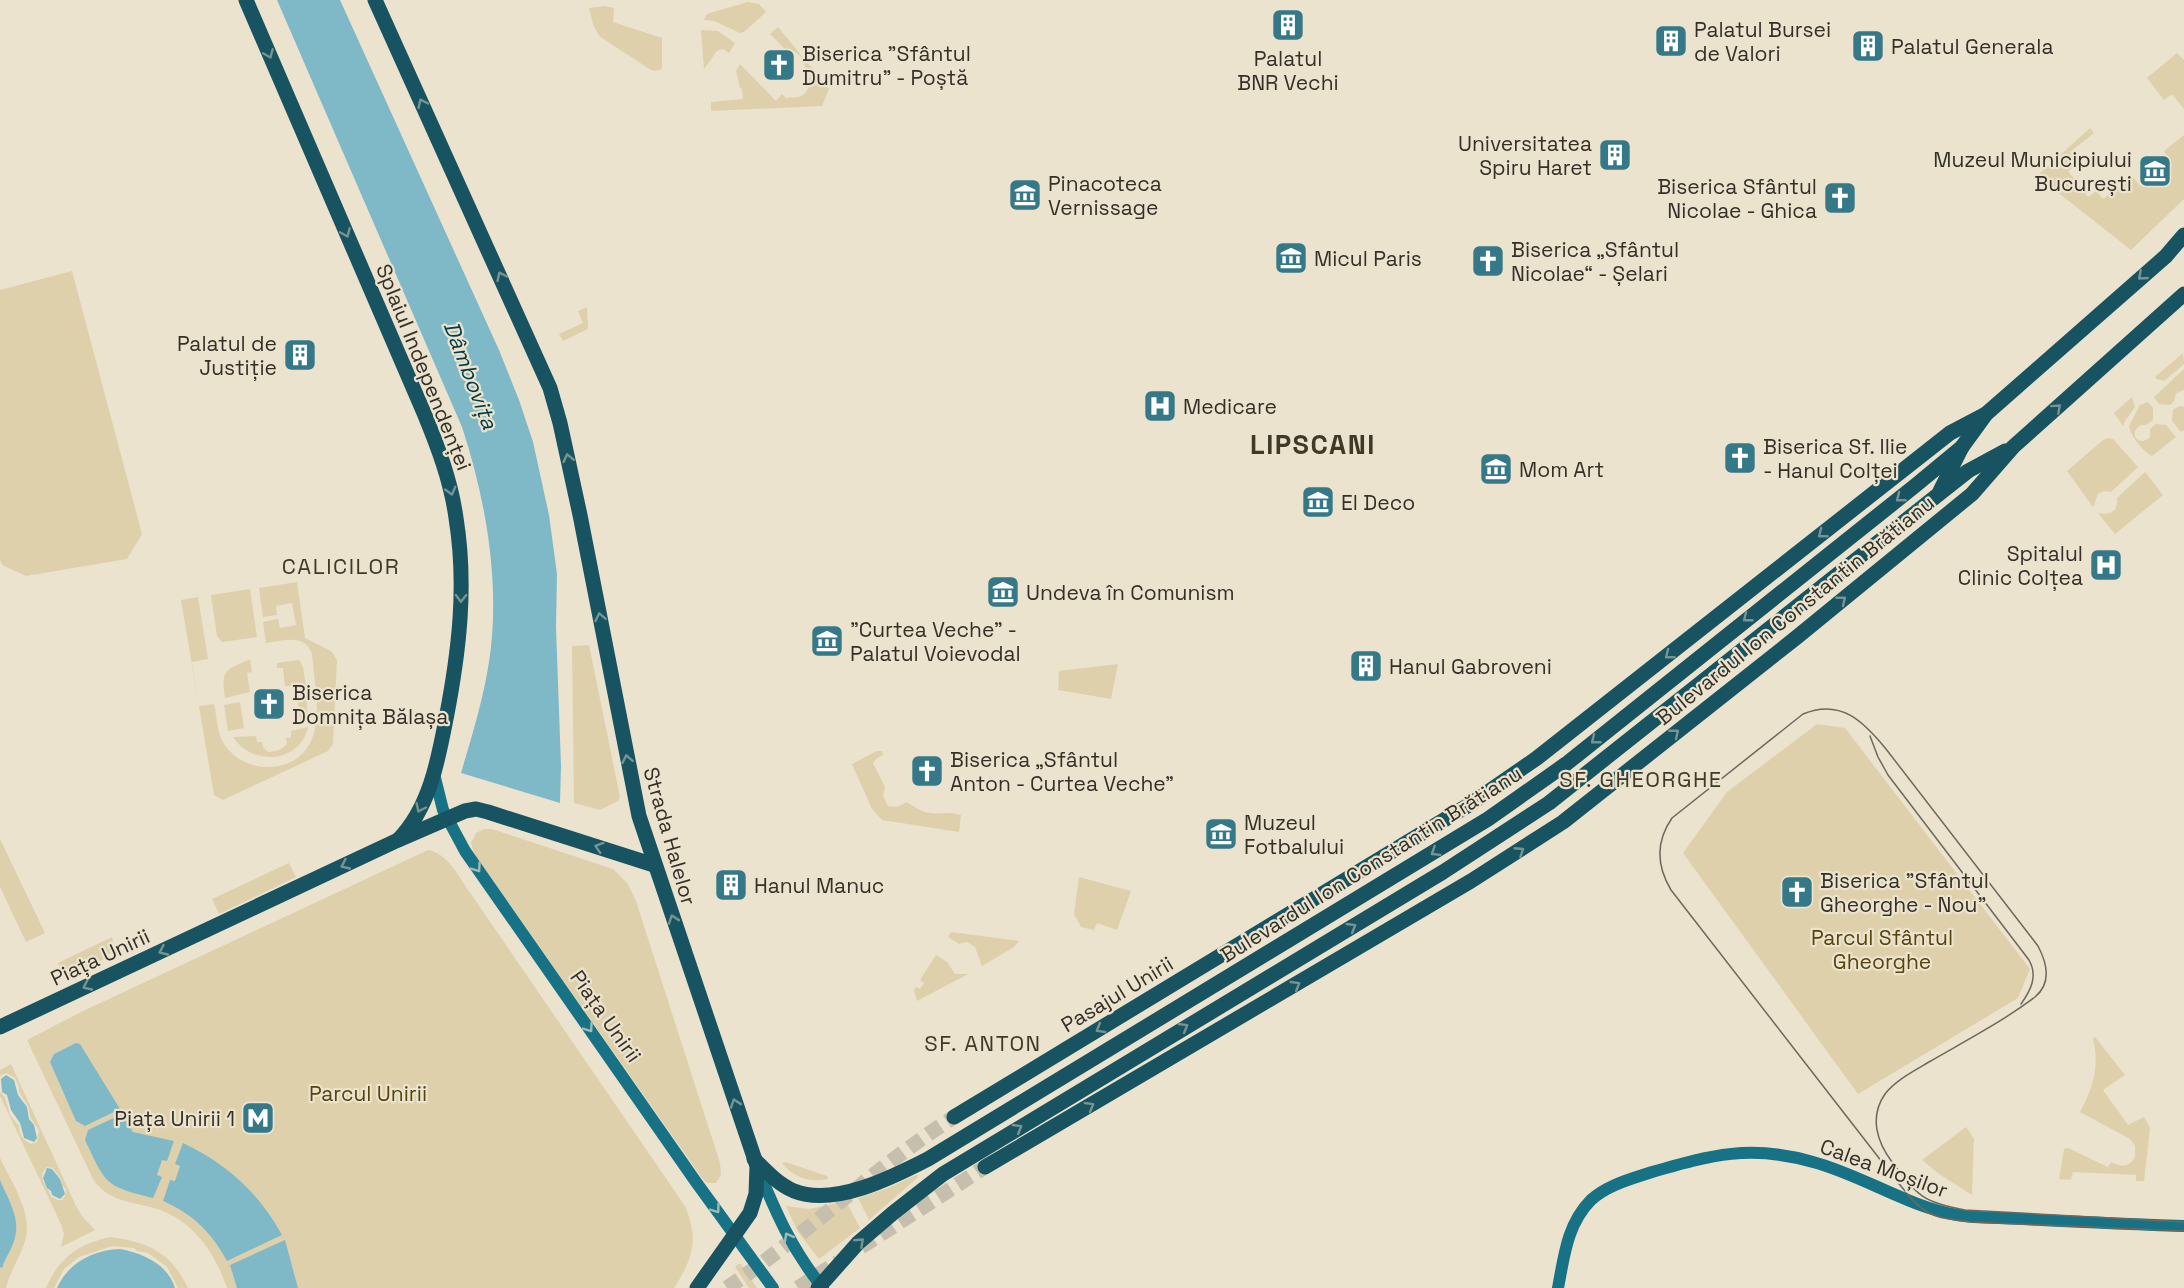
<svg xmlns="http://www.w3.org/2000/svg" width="2184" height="1288" viewBox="0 0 2184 1288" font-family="'Space Grotesk',sans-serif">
<rect width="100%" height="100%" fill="#ebe3ce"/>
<g fill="#dfd0ac" fill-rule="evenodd">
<polygon points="748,2 759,4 766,12 744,32 740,33 714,21 704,20 706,15 710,13"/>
<polygon points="605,6 614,8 613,22 662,38 662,69 655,71 651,70 599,36 593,24 589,8"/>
<path d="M 778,27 L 829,89 L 822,106 L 711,111 L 711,102 L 743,99 L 742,89 L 740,88 L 736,71 L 740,64 L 776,101 L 782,94 L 787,99 L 789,97 C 801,100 812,91 809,78 L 811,76 L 805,70 C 806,58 797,50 786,50 L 770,34 Z"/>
<polygon points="701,30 718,31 735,43 729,53 723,49 717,51 704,69"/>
<polygon points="2177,53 2184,60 2184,109 2172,94 2164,100 2147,78"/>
<polygon points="2090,128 2094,133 2070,152 2078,164 2068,171 2088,197 2096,191 2103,199 2132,176 2140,186 2171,162 2164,151 2184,135 2184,199 2131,250 2037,176"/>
<polygon points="72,271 142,534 127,559 26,576 2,565 0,559 0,290"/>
<polygon points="587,307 588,329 563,341 559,334 583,323 578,311"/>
<polygon points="2183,353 2184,364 2164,381 2157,379 2155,377"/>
<path d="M 2184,369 L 2184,390 L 2176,393 L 2174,401 L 2170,405 L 2159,404 L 2154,397 C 2164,388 2173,379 2184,369 Z"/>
<polygon points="2132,397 2135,407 2125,421 2123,426 2114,413"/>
<path d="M 2148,402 L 2153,408 L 2153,420 L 2146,425 L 2141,425 C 2127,433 2139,448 2150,437 L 2150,429 L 2156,424 L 2166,425 L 2176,437 L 2152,456 C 2143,452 2131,436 2129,426 L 2140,405 Z"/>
<polygon points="2179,406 2184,407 2184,430 2181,432 2172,421 2173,410"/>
<polygon points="2107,438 2113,439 2138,467 2111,492 2103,491 2098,494 2093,507 2067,471 2102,441"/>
<path d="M 2145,472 L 2163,495 L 2115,534 L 2098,513 C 2108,515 2119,513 2117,498 Z"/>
<path d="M 297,582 L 305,638 L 331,651 L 337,660 L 333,744 L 328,751 L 223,800 L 214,795 L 181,600 L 198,597 L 208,659 L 192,662 L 199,706 L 214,704 C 217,717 217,733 224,744 C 245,776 300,776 313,736 C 321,712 314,680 312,654 C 305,633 283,641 266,643 L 263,622 L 278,619 L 280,628 L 296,625 L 292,603 L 276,606 L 277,615 L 263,617 L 259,588 Z"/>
<polygon points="250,589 257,637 222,642 217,636 211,595"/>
<polygon points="589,645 620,797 618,801 600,810 574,803 572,646"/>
<path d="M 250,659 L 252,672 L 247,673 L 250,692 L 225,698 C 221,668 225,671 250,659 Z"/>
<polygon points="299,660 303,667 306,686 285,686 283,668 277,668 277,663"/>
<polygon points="1118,664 1111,699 1058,690 1059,671"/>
<polygon points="306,693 308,719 300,720 297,695"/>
<polygon points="240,702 244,728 228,731 224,705"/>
<polygon points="1817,724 1845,728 2030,969 2018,998 1858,1094 1683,853 1727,792"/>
<path d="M 308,727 C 300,763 253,767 233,737 L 256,736 L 257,742 L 262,742 L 263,747 L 268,752 C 276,751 281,751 287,744 L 286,738 L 291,738 L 291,731 Z"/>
<path d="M 877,751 L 882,751 L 883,755 L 876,759 L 873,763 L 885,787 L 883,796 L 888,806 L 897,807 L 907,802 C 933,821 937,809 961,815 L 959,832 L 882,820 L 872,809 L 852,764 Z"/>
<polygon points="484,829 492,829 613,869 628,884 636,901 720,1163 721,1175 716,1183 707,1183 702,1178 484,868 474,853 471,843 476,833"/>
<polygon points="0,839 45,933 26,942 0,887"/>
<path d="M 428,850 C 448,853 460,879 471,894 L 685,1206 C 699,1239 693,1259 674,1288 L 227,1288 C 216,1255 194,1222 160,1210 C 135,1201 112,1204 94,1181 L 27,1040 L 81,1012 Z"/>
<polygon points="289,863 296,877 219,914 212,899"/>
<polygon points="1079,877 1131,891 1117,930 1097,923 1094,930 1081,927 1074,914"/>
<polygon points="951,932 1019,941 1014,947 982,966 975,947 967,942 959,944 948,937"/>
<path d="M 112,937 C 112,937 114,946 114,946 C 112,960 76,973 65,979 L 58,963 Z"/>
<polygon points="936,955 947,962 955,974 968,974 917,1001 914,990 916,987 920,989 924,983 920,980"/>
<path d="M 2095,1037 L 2125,1075 L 2103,1090 L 2128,1125 L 2144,1117 L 2150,1128 L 2144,1181 L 2136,1181 L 2136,1175 L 2073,1172 L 2071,1180 L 2059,1179 L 2064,1149 L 2068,1148 L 2108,1167 L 2111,1162 C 2121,1167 2129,1168 2135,1157 L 2135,1146 L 2130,1139 L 2080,1112 C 2093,1088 2100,1066 2093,1039 Z"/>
<path d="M 11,1064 L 76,1206 L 82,1216 L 95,1230 L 61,1247 L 64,1234 L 61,1224 L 0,1096 L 0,1092 L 5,1097 L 10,1115 L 19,1126 C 19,1135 23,1140 31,1144 L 37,1142 L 39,1130 L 31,1119 L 28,1106 L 19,1092 L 19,1086 L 15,1078 L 6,1073 L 0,1076 L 0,1070 ZM 47,1167 L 53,1168 L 61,1179 L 62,1185 L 66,1189 L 65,1196 L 62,1200 L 58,1200 L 51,1197 C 49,1186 35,1178 47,1167 Z"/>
<polygon points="1966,1127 1974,1139 1972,1195 1939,1174 1922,1160"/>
<path d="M 0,1158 C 12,1184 35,1215 24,1244 C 19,1259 10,1272 6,1288 L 0,1288 Z"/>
<path d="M 786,1162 L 827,1176 L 828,1179 C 810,1183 794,1178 782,1163 Z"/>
<polygon points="916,1175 918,1175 917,1178 869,1220 858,1198 888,1188"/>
<polygon points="846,1201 860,1228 819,1259 798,1232 786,1206 809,1209"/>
<path d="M 110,1237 C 148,1242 171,1252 188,1288 L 178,1288 L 167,1267 L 148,1253 L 137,1251 L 134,1248 L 112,1246 L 79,1257 L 64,1269 L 54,1288 L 46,1288 C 59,1258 78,1244 110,1237 Z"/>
<polygon points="738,1264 741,1264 757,1288 749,1288 735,1267"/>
</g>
<g fill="#7fb9c8">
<path d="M 277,0 L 340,0 L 499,350 L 519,400 L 533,442 L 549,515 L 557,574 L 556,627 L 561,766 L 560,803 L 461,773 C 472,736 483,700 489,662 C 501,585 486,500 462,427 Z"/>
<polygon points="76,1043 80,1044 120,1109 85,1126 76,1121 50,1062 54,1054"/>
<polygon points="6,1075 14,1080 18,1095 27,1107 29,1119 34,1125 37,1138 34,1142 24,1138 20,1123 11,1110 7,1095 2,1092 1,1079"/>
<path d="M 122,1114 L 133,1132 L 174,1141 L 167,1161 L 162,1160 L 157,1175 L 162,1177 L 153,1198 C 104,1186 106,1184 85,1140 L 88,1130 Z"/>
<path d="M 183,1143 C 227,1164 258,1192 282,1235 L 227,1261 C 212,1233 193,1214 163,1201 L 170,1180 L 175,1181 L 180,1166 L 175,1164 Z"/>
<polygon points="47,1168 52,1169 60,1179 65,1194 60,1199 52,1195 51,1191 47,1188 43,1178"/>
<path d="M 0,1180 C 8,1199 22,1220 14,1241 C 11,1251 5,1258 2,1268 L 0,1267 Z"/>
<polygon points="285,1240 298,1288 237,1288 230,1265"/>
<path d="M 120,1249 C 142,1253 168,1264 175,1288 L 57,1288 C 68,1263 93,1250 120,1249 Z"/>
</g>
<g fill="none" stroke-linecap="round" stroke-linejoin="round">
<g stroke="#c6bfad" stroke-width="15" stroke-dasharray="15 8" stroke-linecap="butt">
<polyline points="861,1247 985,1167"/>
<path d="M 727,1288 C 806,1235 874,1168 954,1117"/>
<polyline points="798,1288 838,1262"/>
</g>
<g stroke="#187285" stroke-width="12">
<polyline points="434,774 443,810 465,851 696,1182 773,1288"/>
<path d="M 758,1169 C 776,1213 792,1250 823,1288"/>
<path d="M 1558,1288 C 1564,1257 1567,1224 1591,1200 C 1607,1185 1631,1179 1652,1172 C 1711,1155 1751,1144 1813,1162 C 1862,1175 1906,1206 1957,1215 C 1979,1219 2003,1217 2025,1219 C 2078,1222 2131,1224 2184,1226"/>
</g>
<g stroke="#175360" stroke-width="15">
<path d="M 246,0 L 424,413 C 438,447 451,481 456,518 C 467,586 459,652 446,719 C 438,761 429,809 398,840"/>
<polyline points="375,0 550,388 560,423 580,515 639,816 757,1166 756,1194 750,1213 697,1288"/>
<polyline points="1940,491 1962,447 1986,414 2166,256 2184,235"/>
<polyline points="0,1027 398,840 465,811 476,809 488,812 654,865"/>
<polyline points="954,1117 1411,840 1472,803 1537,758 1950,433 1986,414"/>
<path d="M 754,1159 C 766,1171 778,1184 794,1191 C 834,1207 893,1177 928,1159 L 1488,819 L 1566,764 L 1916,485 L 1962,447"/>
<polyline points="985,1167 1471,881 1563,822 1797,637 1972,494 2013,447 2184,294"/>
<polyline points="818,1288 858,1243 893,1213 943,1174 1443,872 1549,803 1968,471 2005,451"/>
</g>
<g stroke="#6d685c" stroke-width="1.5">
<path d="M 1870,736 L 1878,757 L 1888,775 L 2029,960 C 2038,976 2031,990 2021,1004"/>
<path d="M 2184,1222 L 1965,1210 C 1922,1202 1918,1196 1892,1162 C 1877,1142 1869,1117 1885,1094 C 1896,1080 1914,1071 1929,1062 C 1965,1041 2002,1022 2035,997 C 2052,983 2047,963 2038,946 L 1886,749 C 1864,722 1841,698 1803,714 L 1672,818 C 1656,841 1656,865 1671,890 L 1896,1180 C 1924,1215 1927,1217 1972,1222 L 2184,1231"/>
</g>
</g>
<defs><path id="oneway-chevron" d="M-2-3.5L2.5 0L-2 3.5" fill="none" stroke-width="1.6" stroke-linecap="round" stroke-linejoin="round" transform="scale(1.5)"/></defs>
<g stroke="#769492">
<use href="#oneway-chevron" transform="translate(269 54) rotate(67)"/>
<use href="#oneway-chevron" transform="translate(422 103) rotate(-115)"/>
<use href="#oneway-chevron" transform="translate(346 233) rotate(67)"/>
<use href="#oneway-chevron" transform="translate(501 276) rotate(-115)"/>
<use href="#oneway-chevron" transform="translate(2142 276) rotate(139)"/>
<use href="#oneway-chevron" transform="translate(2057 408) rotate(-42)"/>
<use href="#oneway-chevron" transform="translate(568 458) rotate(-103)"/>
<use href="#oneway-chevron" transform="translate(451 491) rotate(75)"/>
<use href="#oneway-chevron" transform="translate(1900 498) rotate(142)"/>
<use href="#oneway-chevron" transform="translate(1822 534) rotate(142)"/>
<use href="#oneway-chevron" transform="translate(461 598) rotate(91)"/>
<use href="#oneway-chevron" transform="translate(1842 600) rotate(-39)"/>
<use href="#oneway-chevron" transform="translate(600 617) rotate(-101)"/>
<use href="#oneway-chevron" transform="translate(1747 618) rotate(142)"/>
<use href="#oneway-chevron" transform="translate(1669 655) rotate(142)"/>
<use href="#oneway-chevron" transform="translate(1675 733) rotate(-39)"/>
<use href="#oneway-chevron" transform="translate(1595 740) rotate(141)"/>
<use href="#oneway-chevron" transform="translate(627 759) rotate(-101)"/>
<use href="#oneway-chevron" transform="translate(420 808) rotate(115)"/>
<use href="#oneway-chevron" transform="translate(599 847) rotate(-162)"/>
<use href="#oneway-chevron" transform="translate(1520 851) rotate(-33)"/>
<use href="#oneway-chevron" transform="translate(1435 852) rotate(148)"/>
<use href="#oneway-chevron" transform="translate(345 865) rotate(155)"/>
<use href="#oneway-chevron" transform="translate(673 919) rotate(-109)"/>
<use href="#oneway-chevron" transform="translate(1352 927) rotate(-31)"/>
<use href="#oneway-chevron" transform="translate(163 951) rotate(155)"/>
<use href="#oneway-chevron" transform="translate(1296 985) rotate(-31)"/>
<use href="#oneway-chevron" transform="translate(87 986) rotate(155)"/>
<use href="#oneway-chevron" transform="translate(1184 1027) rotate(-31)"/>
<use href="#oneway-chevron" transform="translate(1100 1029) rotate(149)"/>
<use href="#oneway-chevron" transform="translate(735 1103) rotate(-109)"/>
<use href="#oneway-chevron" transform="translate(1090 1106) rotate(-30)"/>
<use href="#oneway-chevron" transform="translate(1018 1128) rotate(-31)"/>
<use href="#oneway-chevron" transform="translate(860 1242) rotate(-43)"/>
</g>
<g stroke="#a1bbb4">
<use href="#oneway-chevron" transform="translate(477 868) rotate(55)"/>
<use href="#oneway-chevron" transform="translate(589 1028) rotate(55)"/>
<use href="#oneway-chevron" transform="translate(716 1209) rotate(54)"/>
<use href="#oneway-chevron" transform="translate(788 1237) rotate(-119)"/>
</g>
<defs>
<symbol id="building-square" viewBox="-11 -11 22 22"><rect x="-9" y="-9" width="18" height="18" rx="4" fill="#357888" stroke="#ebe3ce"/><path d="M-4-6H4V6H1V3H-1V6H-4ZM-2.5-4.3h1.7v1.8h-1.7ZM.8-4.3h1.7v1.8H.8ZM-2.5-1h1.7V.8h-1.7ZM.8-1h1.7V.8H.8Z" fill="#fff"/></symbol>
<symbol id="church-square" viewBox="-11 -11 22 22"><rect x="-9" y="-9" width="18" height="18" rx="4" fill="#357888" stroke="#ebe3ce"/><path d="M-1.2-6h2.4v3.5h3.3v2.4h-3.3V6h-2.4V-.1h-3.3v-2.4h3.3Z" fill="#fff"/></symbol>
<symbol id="museum-square" viewBox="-11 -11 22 22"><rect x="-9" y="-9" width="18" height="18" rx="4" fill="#357888" stroke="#ebe3ce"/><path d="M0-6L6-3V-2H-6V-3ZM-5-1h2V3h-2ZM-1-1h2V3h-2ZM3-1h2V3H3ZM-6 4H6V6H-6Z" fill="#fff"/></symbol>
<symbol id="hospital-square" viewBox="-11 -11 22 22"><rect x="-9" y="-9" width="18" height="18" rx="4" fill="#357888" stroke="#ebe3ce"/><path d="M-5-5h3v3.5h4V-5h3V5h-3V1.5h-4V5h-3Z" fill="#fff"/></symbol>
<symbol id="metro-square" viewBox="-11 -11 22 22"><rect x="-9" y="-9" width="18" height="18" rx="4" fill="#357888" stroke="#ebe3ce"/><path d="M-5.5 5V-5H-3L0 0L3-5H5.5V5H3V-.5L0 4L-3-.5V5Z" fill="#fff"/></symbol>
</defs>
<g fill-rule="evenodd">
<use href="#building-square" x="1269" y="6" width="38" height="38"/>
<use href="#building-square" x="1652" y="22" width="38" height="38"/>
<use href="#building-square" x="1849" y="27" width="38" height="38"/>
<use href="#church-square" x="760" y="46" width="38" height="38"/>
<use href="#building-square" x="1596" y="136" width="38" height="38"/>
<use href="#museum-square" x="2136" y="152" width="38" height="38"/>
<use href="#museum-square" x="1006" y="176" width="38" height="38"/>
<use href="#church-square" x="1821" y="179" width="38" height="38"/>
<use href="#museum-square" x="1272" y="239" width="38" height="38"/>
<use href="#church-square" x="1469" y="242" width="38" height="38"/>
<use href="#building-square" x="281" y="336" width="38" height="38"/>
<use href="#hospital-square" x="1141" y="387" width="38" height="38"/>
<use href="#church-square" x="1721" y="439" width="38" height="38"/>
<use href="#museum-square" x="1477" y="450" width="38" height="38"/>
<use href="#museum-square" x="1299" y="483" width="38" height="38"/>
<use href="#hospital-square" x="2087" y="546" width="38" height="38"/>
<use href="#museum-square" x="984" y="573" width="38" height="38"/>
<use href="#museum-square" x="808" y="622" width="38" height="38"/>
<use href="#building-square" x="1347" y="647" width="38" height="38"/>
<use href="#church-square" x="250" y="685" width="38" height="38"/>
<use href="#church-square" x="908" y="752" width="38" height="38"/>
<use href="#museum-square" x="1202" y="815" width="38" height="38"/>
<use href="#building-square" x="712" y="866" width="38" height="38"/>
<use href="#church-square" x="1778" y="873" width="38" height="38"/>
<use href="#metro-square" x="239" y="1099" width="38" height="38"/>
</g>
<g text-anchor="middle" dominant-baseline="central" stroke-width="4.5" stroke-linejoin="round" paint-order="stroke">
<g font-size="21" fill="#343028" stroke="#ebe3ce" text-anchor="start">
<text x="1694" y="29">Palatul Bursei<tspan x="1694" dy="24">de Valori</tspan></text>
<text x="1891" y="46">Palatul Generala</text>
<text x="802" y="53">Biserica "Sfântul<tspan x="802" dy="24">Dumitru" - Poștă</tspan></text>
<text x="1288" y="58" text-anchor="middle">Palatul<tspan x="1288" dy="24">BNR Vechi</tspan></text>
<text x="1592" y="143" text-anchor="end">Universitatea<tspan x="1592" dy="24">Spiru Haret</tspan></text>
<text x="2132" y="159" text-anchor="end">Muzeul Municipiului<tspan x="2132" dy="24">București</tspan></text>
<text x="1048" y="183">Pinacoteca<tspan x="1048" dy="24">Vernissage</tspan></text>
<text x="1817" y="186" text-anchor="end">Biserica Sfântul<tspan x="1817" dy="24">Nicolae - Ghica</tspan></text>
<text x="1511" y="249">Biserica „Sfântul<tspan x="1511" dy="24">Nicolae“ - Șelari</tspan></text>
<text x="1314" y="258">Micul Paris</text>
<text x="277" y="343" text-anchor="end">Palatul de<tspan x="277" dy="24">Justiție</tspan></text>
<text x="1183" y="406">Medicare</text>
<text x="1763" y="446">Biserica Sf. Ilie<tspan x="1763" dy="24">- Hanul Colței</tspan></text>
<text x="1519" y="469">Mom Art</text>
<text x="1341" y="502">El Deco</text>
<text x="2083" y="553" text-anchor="end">Spitalul<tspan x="2083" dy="24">Clinic Colțea</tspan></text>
<text x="1026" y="592">Undeva în Comunism</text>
<text x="850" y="629">"Curtea Veche" -<tspan x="850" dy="24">Palatul Voievodal</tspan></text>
<text x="1389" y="666">Hanul Gabroveni</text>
<text x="292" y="692">Biserica<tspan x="292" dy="24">Domnița Bălașa</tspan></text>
<text x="950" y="759">Biserica „Sfântul<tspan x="950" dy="24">Anton - Curtea Veche”</tspan></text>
<text x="1244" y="822">Muzeul<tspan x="1244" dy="24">Fotbalului</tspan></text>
<text x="1820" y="880">Biserica "Sfântul<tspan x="1820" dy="24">Gheorghe - Nou"</tspan></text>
<text x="754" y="885">Hanul Manuc</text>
<text x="235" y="1118" text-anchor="end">Piața Unirii 1</text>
</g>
<g font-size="21" fill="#343028" stroke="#ebe3ce">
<text transform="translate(424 367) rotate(68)">Splaiul Independenței</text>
<text transform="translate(1795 610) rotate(-39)">Bulevardul Ion Constantin Brătianu</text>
<text transform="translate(670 836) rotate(74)">Strada Halelor</text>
<text transform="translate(1371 864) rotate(-32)">Bulevardul Ion Constantin Brătianu</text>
<text transform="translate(100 957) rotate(-25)">Piața Unirii</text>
<text transform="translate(1117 994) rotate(-31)">Pasajul Unirii</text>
<text transform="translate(606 1016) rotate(55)">Piața Unirii</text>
<text transform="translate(1884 1168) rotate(20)">Calea Moșilor</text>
</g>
<g font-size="21" fill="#56440a" stroke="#ebe3ce">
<text x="1882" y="937">Parcul Sfântul<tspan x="1882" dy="24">Gheorghe</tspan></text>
<text x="368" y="1093">Parcul Unirii</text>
</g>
<g font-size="22" font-style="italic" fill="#033c47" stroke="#ebe3ce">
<text transform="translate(471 375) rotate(69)">Dâmbovița</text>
</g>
<g font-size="22" letter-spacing="1.5" fill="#3f3928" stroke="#ebe3ce">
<text x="341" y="566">CALICILOR</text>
<text x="1641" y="779">SF. GHEORGHE</text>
<text x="983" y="1043">SF. ANTON</text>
</g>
<g font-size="27" font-weight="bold" letter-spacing="1.5" fill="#3f3928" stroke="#ebe3ce">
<text x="1313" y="444">LIPSCANI</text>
</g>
</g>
</svg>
